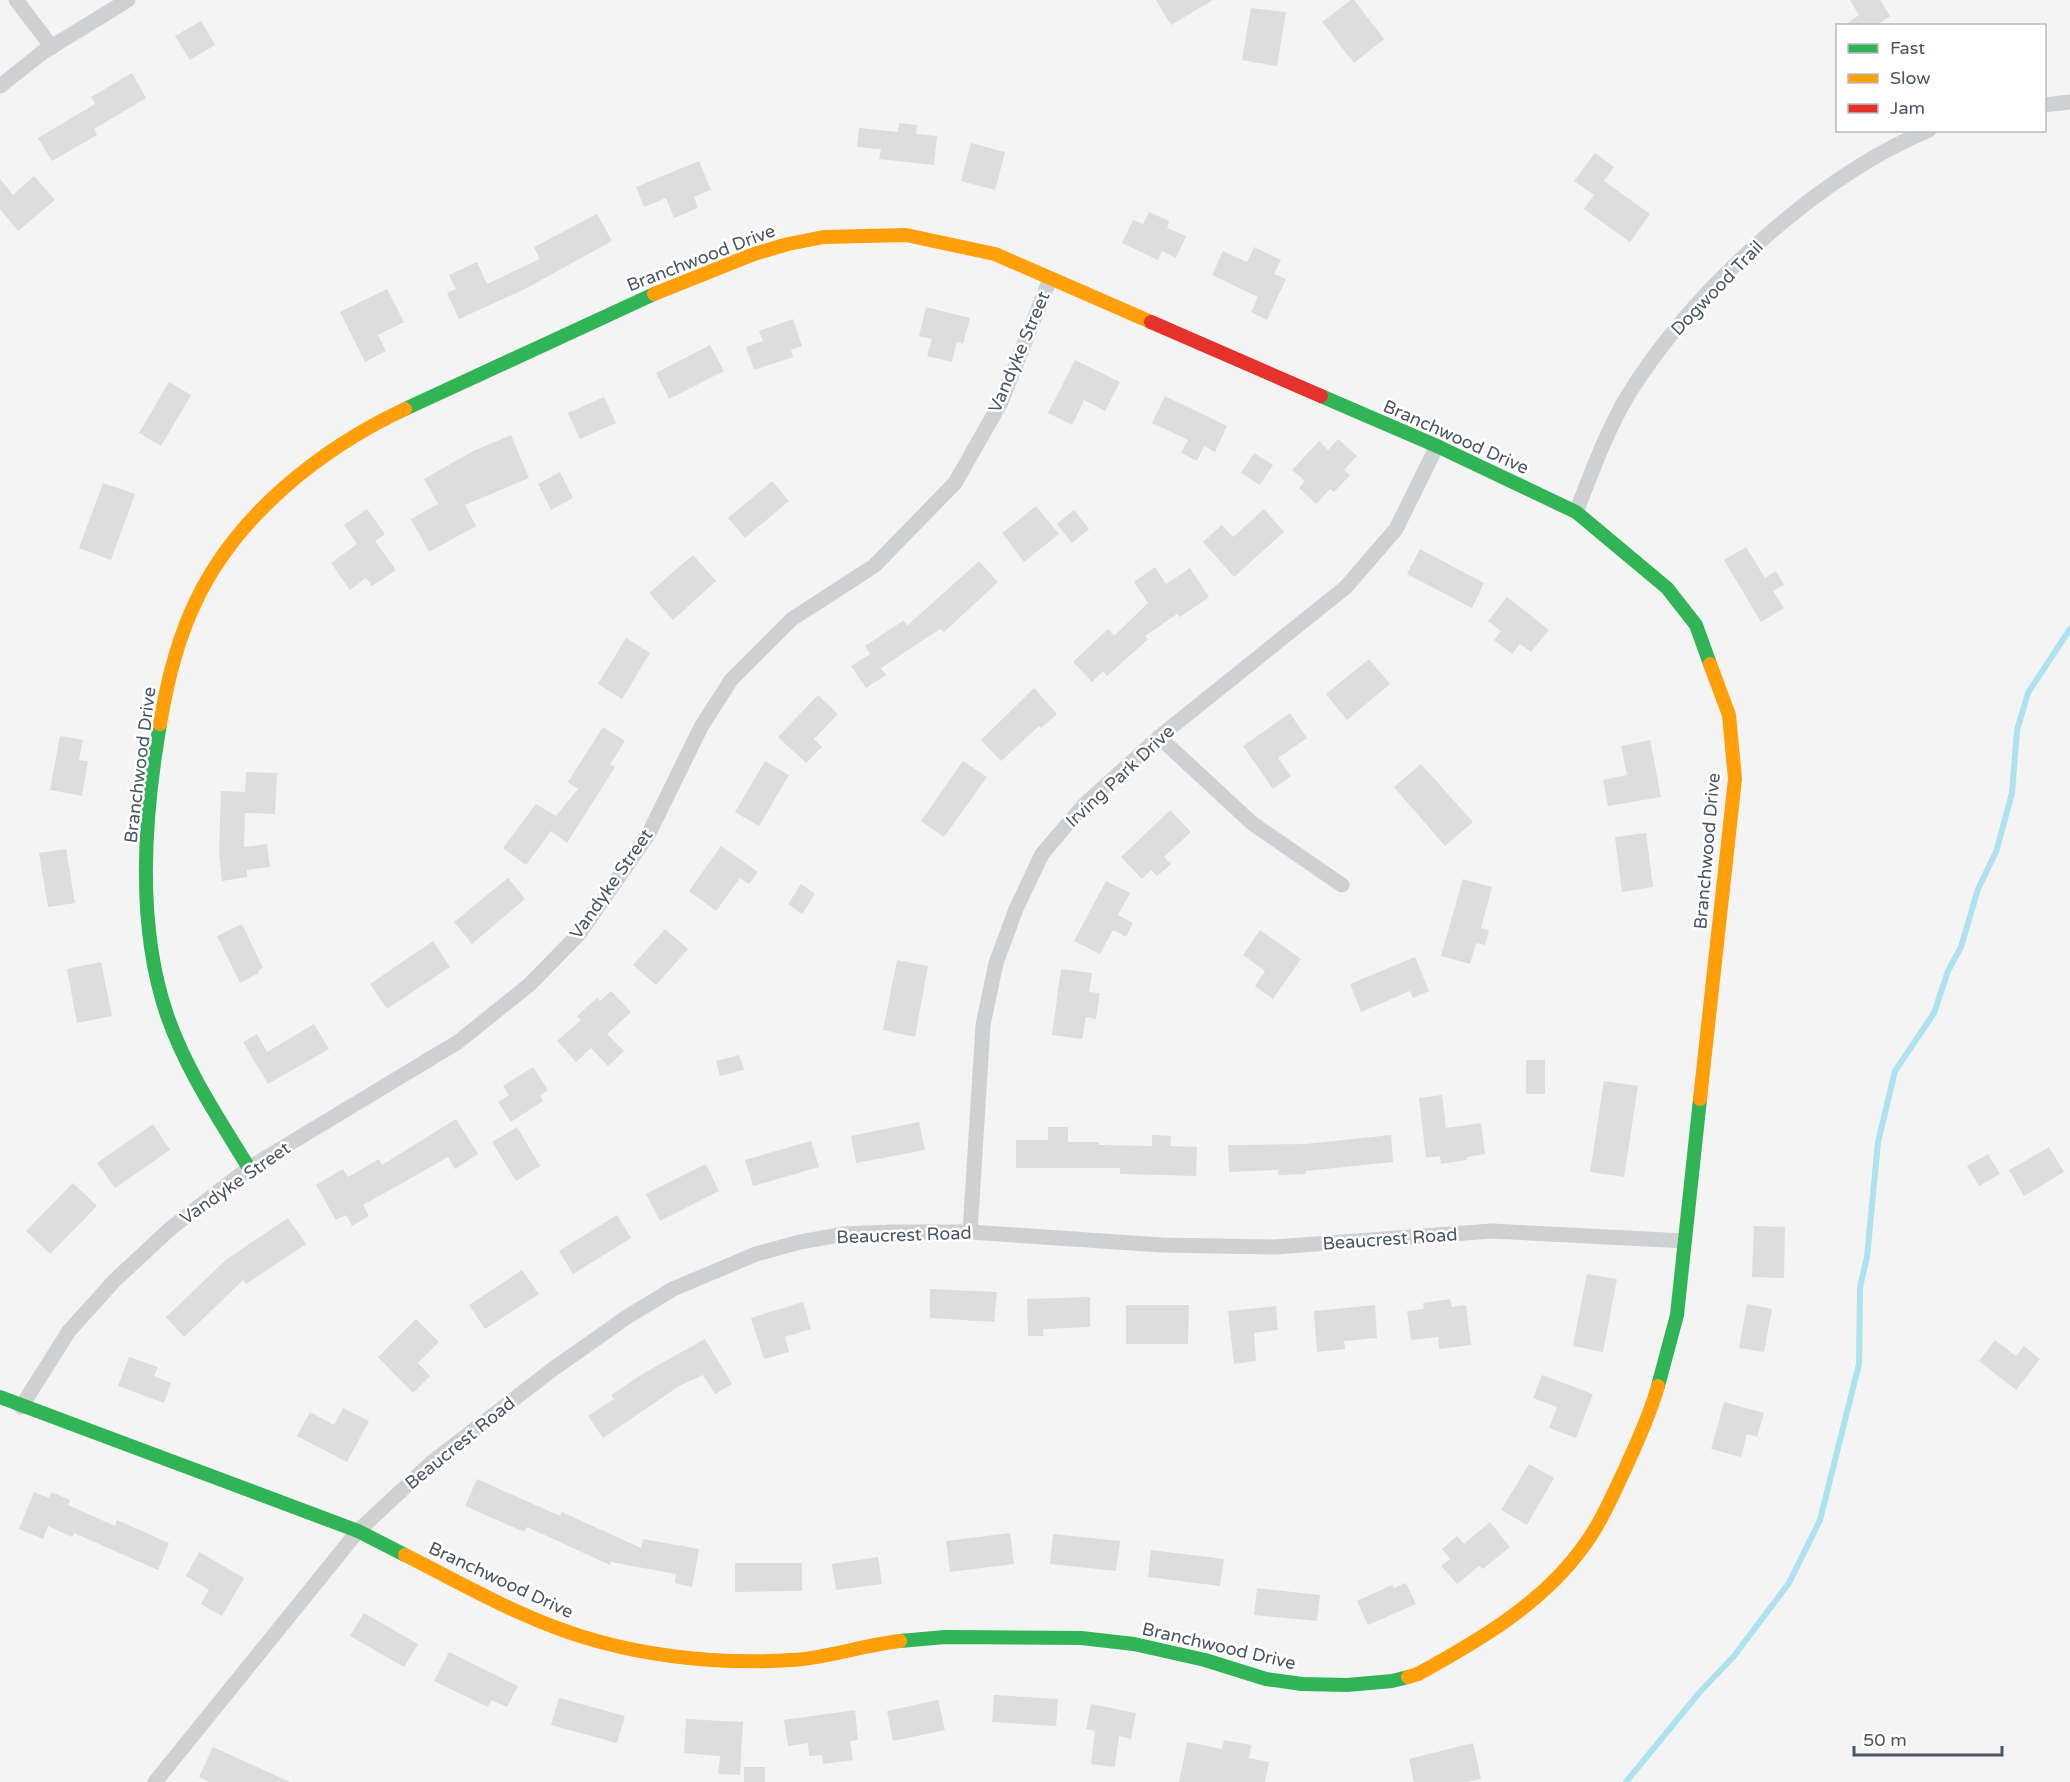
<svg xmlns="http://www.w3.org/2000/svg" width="2070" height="1782" viewBox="0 0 2070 1782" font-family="'Varela Round',sans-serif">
<rect width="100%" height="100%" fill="#f4f4f4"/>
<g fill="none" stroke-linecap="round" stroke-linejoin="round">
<polyline stroke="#aee2f0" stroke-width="6" points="1626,1782 1699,1693 1734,1656 1789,1583 1820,1520 1859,1364 1860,1287 1867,1257 1878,1142 1895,1071 1934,1013 1948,971 1961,947 1978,889 1996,852 2012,793 2017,730 2028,693 2070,629"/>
</g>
<g fill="#ddddde">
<polygon points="1156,0 1213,0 1171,25"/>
<polygon points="1351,0 1354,0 1384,39 1354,63 1322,22"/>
<polygon points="1850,0 1880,0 1890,16 1876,26 1844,26 1859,15"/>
<polygon points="1251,8 1286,12 1277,66 1242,60"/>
<polygon points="201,21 215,45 190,60 175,36"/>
<polygon points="132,73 146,98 94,129 97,135 52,161 38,138 95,104 91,97"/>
<polygon points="899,123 917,125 916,134 937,136 934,165 879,159 881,149 857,147 859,128 898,132"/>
<polygon points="971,143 1005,152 995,190 961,181"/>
<polygon points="1595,153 1614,167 1604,181 1650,214 1630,242 1584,209 1594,195 1574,181"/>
<polygon points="699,161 711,190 694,197 698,208 674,218 666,198 644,207 636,187"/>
<polygon points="34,176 55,200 18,231 0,209 0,179 13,195"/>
<polygon points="1149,212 1169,221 1167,228 1186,236 1176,258 1162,251 1158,260 1122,243 1133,220 1143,224"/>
<polygon points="597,214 612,241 525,289 459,319 447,293 456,289 449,275 477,262 487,284 540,259 534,247"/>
<polygon points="1254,247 1281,260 1274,274 1286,279 1267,320 1251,312 1258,297 1212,275 1223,251 1247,262"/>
<polygon points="387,289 404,322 378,335 386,351 365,362 340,312"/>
<polygon points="926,307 970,318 963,344 957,342 952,362 927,356 932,339 919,336"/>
<polygon points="793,319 802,346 791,350 793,357 754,370 746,347 763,341 759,331"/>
<polygon points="710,345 724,371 669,399 656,373"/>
<polygon points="1075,360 1120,382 1105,411 1084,400 1072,425 1048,413"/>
<polygon points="169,382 191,395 161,446 139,433"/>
<polygon points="1165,396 1227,426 1215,452 1204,446 1197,461 1181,453 1188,440 1152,423"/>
<polygon points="604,397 616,423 580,439 568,413"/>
<polygon points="511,435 529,478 465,505 476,526 429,552 411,519 438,504 424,479 473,451"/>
<polygon points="1338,439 1357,456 1344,470 1350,475 1334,492 1330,489 1316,504 1299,488 1305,481 1292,470 1319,441 1328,450"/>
<polygon points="1254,453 1273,465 1260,485 1241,473"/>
<polygon points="560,472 573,498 551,510 538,484"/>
<polygon points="772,481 789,501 745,538 728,518"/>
<polygon points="103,483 135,494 111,560 79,548"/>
<polygon points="1036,506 1059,534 1024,562 1002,533"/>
<polygon points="367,509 385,534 375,541 396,570 372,586 366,578 350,590 331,563 357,544 344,525"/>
<polygon points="1264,509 1284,532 1234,577 1203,542 1222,525 1233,537"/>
<polygon points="1074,510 1089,529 1072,543 1057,524"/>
<polygon points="1746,547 1765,578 1776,571 1784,585 1773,591 1784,608 1761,622 1724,560"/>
<polygon points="1420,549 1484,583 1472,608 1407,574"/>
<polygon points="693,555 716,581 673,620 649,593"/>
<polygon points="979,561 998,582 944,632 940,629 881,668 886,675 866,688 851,666 870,654 865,646 904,620 907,626"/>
<polygon points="1155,567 1166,584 1190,568 1209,597 1180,617 1177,614 1145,636 1148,639 1107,676 1103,671 1092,682 1073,662 1108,629 1114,636 1148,603 1134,582"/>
<polygon points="1507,597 1549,630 1531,652 1520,644 1512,654 1494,640 1501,631 1488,621"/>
<polygon points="626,638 650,653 622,699 598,684"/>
<polygon points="1369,659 1390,684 1347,720 1326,694"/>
<polygon points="1034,688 1057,714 1041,728 1039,726 1001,761 981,740"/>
<polygon points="818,695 838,714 814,739 822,747 806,763 778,737"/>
<polygon points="1290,713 1307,738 1278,758 1291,776 1273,789 1243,746"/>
<polygon points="603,727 625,741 610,764 615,767 567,843 551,831 526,865 503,848 536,804 556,816 578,789 568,782"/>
<polygon points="60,736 83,740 79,760 88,761 82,796 50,790"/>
<polygon points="1650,740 1661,797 1608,806 1603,780 1627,775 1621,746"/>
<polygon points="765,761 789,775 759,826 735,812"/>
<polygon points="963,761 987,777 944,837 921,821"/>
<polygon points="1421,764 1473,822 1445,846 1394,787"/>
<polygon points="246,772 277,773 275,814 245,813 244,847 267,844 270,867 247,870 247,877 222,881 219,854 221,791 245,792"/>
<polygon points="1170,810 1191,832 1164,857 1171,864 1157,876 1151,870 1142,879 1121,857"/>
<polygon points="1646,833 1653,887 1622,892 1615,837"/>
<polygon points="721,846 758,872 749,884 740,878 716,911 689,891"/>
<polygon points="66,849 75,903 48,907 39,853"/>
<polygon points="508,878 525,899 472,944 454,922"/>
<polygon points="1463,879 1492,887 1481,928 1489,930 1485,945 1476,943 1470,964 1441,956"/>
<polygon points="1106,881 1130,893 1118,915 1133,923 1126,937 1113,930 1100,954 1074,941"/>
<polygon points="801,884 815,894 802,914 788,904"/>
<polygon points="242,924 263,968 258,971 259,973 240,983 217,936"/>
<polygon points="665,929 688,949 656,985 633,965"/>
<polygon points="1260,930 1301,959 1273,999 1255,986 1265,971 1243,955"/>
<polygon points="433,941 450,967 387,1009 370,984"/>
<polygon points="1415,957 1429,991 1413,998 1410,991 1361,1012 1350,984"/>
<polygon points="897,960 928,966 915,1037 883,1030"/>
<polygon points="101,962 112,1016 77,1023 67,969"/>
<polygon points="1061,969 1092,973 1089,992 1100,993 1096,1019 1086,1017 1082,1039 1052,1035"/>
<polygon points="611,991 631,1012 607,1034 624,1051 608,1066 591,1048 576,1062 557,1041 581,1020 577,1016 597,998 600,1001"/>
<polygon points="314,1024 329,1049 268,1084 243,1042 257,1034 267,1052"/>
<polygon points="739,1055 744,1070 720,1076 716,1061"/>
<rect x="1526" y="1060" width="19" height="34"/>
<polygon points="533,1067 548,1090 540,1096 543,1101 511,1122 498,1102 509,1095 503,1086"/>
<polygon points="1604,1081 1638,1086 1624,1177 1590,1172"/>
<polygon points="1442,1095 1446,1128 1481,1123 1485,1154 1467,1157 1467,1160 1441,1164 1440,1156 1426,1158 1419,1098"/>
<polygon points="456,1119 478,1154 455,1169 448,1157 413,1177 363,1205 369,1216 352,1226 346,1215 336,1220 316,1185 343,1169 348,1177 379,1159 382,1165"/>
<polygon points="919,1122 925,1150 856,1163 851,1136"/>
<polygon points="153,1124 170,1150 115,1188 97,1163"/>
<polygon points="517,1127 540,1166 516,1181 492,1142"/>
<polygon points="1048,1127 1068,1127 1068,1142 1099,1142 1099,1145 1152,1146 1152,1135 1171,1136 1170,1146 1197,1147 1196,1176 1120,1174 1120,1168 1016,1168 1016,1140 1048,1140"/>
<polygon points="1391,1135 1393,1162 1306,1171 1306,1174 1278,1175 1278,1170 1229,1172 1228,1145 1305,1144"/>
<polygon points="811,1141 819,1167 753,1186 745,1160"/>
<polygon points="2049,1147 2064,1172 2024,1196 2009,1170"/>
<polygon points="1988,1154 2000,1174 1979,1186 1967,1166"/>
<polygon points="706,1164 719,1191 660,1221 646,1194"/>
<polygon points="73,1183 97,1206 50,1254 26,1231"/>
<polygon points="617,1215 631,1238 573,1274 559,1251"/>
<polygon points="288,1218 306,1244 246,1284 243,1280 184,1337 166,1317 227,1259"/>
<polygon points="1754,1226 1785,1227 1784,1278 1752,1277"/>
<polygon points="522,1270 539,1294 485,1329 469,1305"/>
<polygon points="1587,1274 1617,1279 1603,1352 1573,1346"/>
<polygon points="930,1289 997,1292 994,1322 930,1318"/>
<polygon points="1090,1297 1090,1327 1043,1329 1044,1336 1028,1336 1027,1299"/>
<polygon points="1450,1299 1452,1307 1466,1305 1471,1345 1439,1349 1438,1337 1411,1340 1407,1311 1424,1309 1423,1303"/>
<polygon points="803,1302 811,1329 785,1337 789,1352 764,1359 751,1318"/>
<polygon points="1747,1304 1772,1309 1764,1352 1739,1348"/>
<polygon points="1126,1305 1189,1305 1188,1344 1126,1344"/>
<polygon points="1375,1305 1377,1338 1344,1341 1345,1349 1317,1352 1314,1311"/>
<polygon points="1276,1306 1278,1330 1254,1333 1256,1361 1234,1364 1228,1311"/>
<polygon points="416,1319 439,1342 418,1363 430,1376 413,1393 378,1357"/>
<polygon points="705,1339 732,1384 715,1394 703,1375 679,1386 603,1438 588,1416 614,1399 611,1395 644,1373"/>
<polygon points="1995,1340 2016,1356 2024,1346 2040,1359 2016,1390 1979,1361"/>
<polygon points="129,1357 158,1367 154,1376 171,1383 164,1403 118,1386"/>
<polygon points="1542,1375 1593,1394 1576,1438 1549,1428 1557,1407 1533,1398"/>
<polygon points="1724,1402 1764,1413 1757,1437 1747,1434 1741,1457 1711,1449"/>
<polygon points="343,1408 369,1421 347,1462 297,1436 310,1412 334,1425"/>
<polygon points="1529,1464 1554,1478 1527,1525 1501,1510"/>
<polygon points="477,1479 560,1516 562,1512 641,1548 643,1539 699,1549 692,1587 675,1583 676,1574 611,1562 610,1565 527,1527 524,1532 465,1506"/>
<polygon points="34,1492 49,1498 52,1492 70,1500 68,1505 115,1526 117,1520 169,1543 158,1570 74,1533 72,1537 48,1526 43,1539 19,1529"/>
<polygon points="1490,1522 1510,1547 1483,1569 1479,1566 1457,1584 1441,1566 1450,1559 1442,1549 1457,1536 1464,1544"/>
<polygon points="1010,1533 1014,1564 950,1572 946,1541"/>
<polygon points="1053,1534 1120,1541 1116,1571 1050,1564"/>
<polygon points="1151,1550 1224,1559 1220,1586 1148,1577"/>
<polygon points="199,1552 244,1578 222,1616 201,1604 209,1590 186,1576"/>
<polygon points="878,1557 882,1584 836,1590 832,1564"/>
<polygon points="735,1563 802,1563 802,1591 735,1592"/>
<polygon points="1406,1583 1416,1604 1368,1625 1357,1601 1392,1585 1394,1588"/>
<polygon points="1257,1588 1320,1595 1317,1621 1254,1615"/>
<polygon points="364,1613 418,1644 404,1667 350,1636"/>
<polygon points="449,1652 518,1686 507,1707 491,1700 488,1707 434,1681"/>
<polygon points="994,1695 1058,1699 1056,1726 992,1722"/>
<polygon points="559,1698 625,1716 617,1743 551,1725"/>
<polygon points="938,1700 945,1730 893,1741 887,1711"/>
<polygon points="1091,1704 1136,1713 1131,1739 1119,1736 1115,1767 1091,1764 1095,1731 1086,1729"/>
<polygon points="855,1710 858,1740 850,1741 853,1760 823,1764 822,1755 809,1756 808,1743 788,1746 784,1720"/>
<polygon points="686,1719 743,1722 740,1775 718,1774 720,1756 684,1753"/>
<polygon points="1224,1740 1251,1745 1249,1758 1269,1762 1265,1782 1179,1782 1187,1742 1222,1749"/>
<polygon points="1473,1743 1481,1779 1467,1782 1414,1782 1409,1759"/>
<polygon points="213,1747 290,1782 209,1782 199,1777"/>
<rect x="744" y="1767" width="21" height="15"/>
</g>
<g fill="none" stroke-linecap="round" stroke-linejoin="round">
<g stroke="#ced0d2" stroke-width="15">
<polyline points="16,0 52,47"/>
<polyline points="0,86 43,52 128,0"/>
<polyline points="2044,105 2070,102"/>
<path d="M 1576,512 C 1592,472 1606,432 1628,395 C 1692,292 1816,177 1929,130"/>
<polyline points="1159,737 1253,824 1342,885"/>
<polyline points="970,1232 983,1025 996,963 1016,909 1042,854 1083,806 1159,737 1346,587 1396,529 1437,446"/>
<polyline points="21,1407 69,1331 115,1280 171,1228 249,1168 458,1042 529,985 579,934 648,835 701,727 731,680 792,619 874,566 955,483 1001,402 1050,279"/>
<polyline points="155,1782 358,1531 431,1463 553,1369 627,1317 673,1289 756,1254 800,1242 845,1234 890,1232 970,1232 1162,1245 1275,1247 1492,1231 1685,1241"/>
</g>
<g stroke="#30b455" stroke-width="14">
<polyline points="1321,396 1437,446 1576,512 1667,588 1696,625 1710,664"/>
<polyline points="405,409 654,294"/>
<path d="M 160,724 C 144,817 136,924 167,1015 C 186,1070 219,1119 249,1168"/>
<polyline points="1658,1386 1677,1315 1700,1099"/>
<polyline points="0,1397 358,1531 405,1555"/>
<polyline points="900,1641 945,1637 1081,1638 1134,1644 1205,1660 1266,1679 1302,1684 1347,1685 1392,1681 1408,1677"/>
</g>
<g stroke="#ff9f0a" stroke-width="14">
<polyline points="654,294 754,254 788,244 824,237 906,235 995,254 1151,322"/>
<path d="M 160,724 C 167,682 177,640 196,601 C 237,515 320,449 405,409"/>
<polyline points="1700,1099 1735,779 1729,715 1710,664"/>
<path d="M 405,1555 C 467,1586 529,1623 597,1641 C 659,1658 727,1664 792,1660 C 828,1658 863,1645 900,1641"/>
<path d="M 1408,1677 L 1418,1674 C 1478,1641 1542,1604 1583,1547 C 1601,1523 1613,1494 1626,1467 C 1638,1440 1650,1415 1658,1386"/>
</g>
<polyline stroke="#e5322d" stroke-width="14" points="1151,322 1321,396"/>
</g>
<g text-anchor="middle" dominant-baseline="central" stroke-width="5" stroke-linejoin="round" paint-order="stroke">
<g font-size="18" fill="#4a5661" stroke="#fff">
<text transform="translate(701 258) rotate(-21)">Branchwood Drive</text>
<text transform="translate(1717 288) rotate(-46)">Dogwood Trail</text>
<text transform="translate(1019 352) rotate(-67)">Vandyke Street</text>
<text transform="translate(1456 437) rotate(24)">Branchwood Drive</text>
<text transform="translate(140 765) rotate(-83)">Branchwood Drive</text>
<text transform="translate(1120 776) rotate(-43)">Irving Park Drive</text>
<text transform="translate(1707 851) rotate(-85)">Branchwood Drive</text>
<text transform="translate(611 884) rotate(-55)">Vandyke Street</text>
<text transform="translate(235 1183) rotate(-35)">Vandyke Street</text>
<text transform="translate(904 1235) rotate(-2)">Beaucrest Road</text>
<text transform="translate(1390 1239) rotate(-4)">Beaucrest Road</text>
<text transform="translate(460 1443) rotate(-39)">Beaucrest Road</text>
<text transform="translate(501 1580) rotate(25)">Branchwood Drive</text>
<text transform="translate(1219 1646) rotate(13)">Branchwood Drive</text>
</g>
</g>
<rect x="1836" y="24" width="210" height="108" fill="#ffffff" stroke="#b7bbc0" stroke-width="1.5"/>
<rect x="1848" y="44" width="30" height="9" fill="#30b455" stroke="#b7bbc0" stroke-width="1.5"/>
<text x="1890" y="54" font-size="18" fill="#4a5661">Fast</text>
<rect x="1848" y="74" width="30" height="9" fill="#ff9f0a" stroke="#b7bbc0" stroke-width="1.5"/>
<text x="1890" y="84" font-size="18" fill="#4a5661">Slow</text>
<rect x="1848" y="104" width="30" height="9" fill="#e5322d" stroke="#b7bbc0" stroke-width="1.5"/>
<text x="1890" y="114" font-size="18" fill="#4a5661">Jam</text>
<path d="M1854 1746v9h148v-9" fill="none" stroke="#4a5661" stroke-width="3"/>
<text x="1863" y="1746" font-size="18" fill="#4a5661" stroke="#ffffff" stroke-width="4.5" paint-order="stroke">50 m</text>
</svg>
